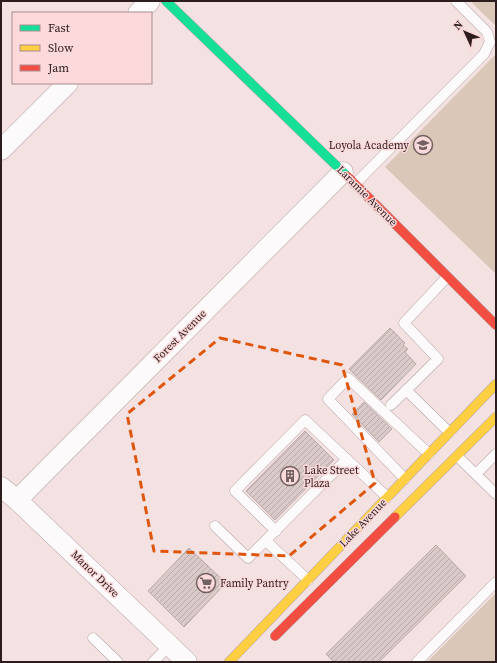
<svg xmlns="http://www.w3.org/2000/svg" width="497" height="663" viewBox="0 0 497 663" font-family="'Source Serif 4',serif">
<defs>
<pattern id="building-hatch" width="6" height="6" patternUnits="userSpaceOnUse"><rect width="6" height="6" fill="#d9c9c8"/><path d="M-1 1l2-2M0 6l6-6M5 7l2-2" fill="none" stroke="#baacab"/></pattern>
</defs>
<rect width="100%" height="100%" fill="#f4e1e2"/>
<g fill="#dbc7b8">
<polygon points="474,1 496,1 496,26 472,3"/>
<polygon points="496,54 496,274 385,167"/>
<polygon points="496,593 496,662 427,662"/>
</g>
<g fill="url(#building-hatch)" stroke="#baaba8">
<polygon points="390,328 405,343 403,345 408,349 405,352 416,364 381,400 349,369"/>
<polygon points="364,402 392,429 379,442 352,414"/>
<polygon points="305,431 334,460 275,520 246,491"/>
<polygon points="436,545 466,576 379,662 334,662 326,654"/>
<polygon points="189,548 226,583 184,627 148,591"/>
</g>
<g fill="none" stroke-linecap="round" stroke-linejoin="round">
<defs>
<g id="lane">
<polyline points="355,184 484,54 490,42 487,32 456,1"/>
<polyline points="406,390 449,432"/>
<polyline points="391,405 438,359 404,323 447,277"/>
<polyline points="457,456 496,494"/>
<polyline points="476,474 496,454"/>
<polyline points="405,479 328,399 348,378 429,454"/>
<polyline points="215,526 248,558 347,459"/>
<polyline points="276,531 235,491 305,420 387,497"/>
<polyline points="266,541 308,580"/>
<polyline points="93,638 118,662"/>
<polyline points="153,662 170,645"/>
<polyline points="417,662 496,582"/>
</g>
<g id="street">
<polyline points="138,13 150,1"/>
<polyline points="1,150 68,83"/>
<polyline points="1,487 17,500 187,662"/>
<polyline points="17,500 343,172"/>
</g>
<polyline id="fast" points="166,1 347,176"/>
<g id="slow">
<polyline points="395,517 496,417"/>
<polyline points="229,662 496,384"/>
</g>
<g id="jam">
<polyline points="347,176 496,325"/>
<polyline points="275,636 395,517"/>
</g>
</defs>
<use href="#lane" stroke="#b5a5a6" stroke-width="11"/>
<use href="#street" stroke="#b5a5a6" stroke-width="21"/>
<use href="#fast" stroke="#b5a5a6" stroke-width="10"/>
<use href="#slow" stroke="#b5a5a6" stroke-width="10"/>
<use href="#jam" stroke="#b5a5a6" stroke-width="10"/>
<use href="#lane" stroke="#fdfafb" stroke-width="10"/>
<use href="#street" stroke="#fdfafb" stroke-width="20"/>
<use href="#fast" stroke="#16e098" stroke-width="9"/>
<use href="#slow" stroke="#ffcf43" stroke-width="9"/>
<use href="#jam" stroke="#f24e42" stroke-width="9"/>
</g>
<path fill="none" stroke="#df560d" stroke-width="3" stroke-dasharray="8 5" stroke-linejoin="round" d="M 220,338 L 342,365 L 375,483 L 289,556 L 154,551 L 127,414 Z"/>
<defs>
<symbol id="school-ring" viewBox="-11 -11 22 22"><circle r="9.5" fill="#fcd9da" stroke="#726162" stroke-width="1.5"/><path d="M0-5L7-2L0 1L-7-2ZM-4 1L0 2.5L4 1V4Q0 6-4 4Z" fill="#726162"/></symbol>
<symbol id="building-ring" viewBox="-11 -11 22 22"><circle r="9.5" fill="#fcd9da" stroke="#726162" stroke-width="1.5"/><path d="M-4-6H4V6H1V3H-1V6H-4ZM-2.5-4.3h1.7v1.8h-1.7ZM.8-4.3h1.7v1.8H.8ZM-2.5-1h1.7V.8h-1.7ZM.8-1h1.7V.8H.8Z" fill="#726162"/></symbol>
<symbol id="supermarket-ring" viewBox="-11 -11 22 22"><circle r="9.5" fill="#fcd9da" stroke="#726162" stroke-width="1.5"/><path d="M-6-5.5h2.5l.6 2H6L4.5 2H-2.5L-4.4-4H-6ZM-1.5 3.2a1.3 1.3 0 1 0 .1 0ZM3 3.2a1.3 1.3 0 1 0 .1 0Z" fill="#726162"/></symbol>
</defs>
<g fill-rule="evenodd">
<use href="#school-ring" x="412" y="134" width="22" height="22"/>
<use href="#building-ring" x="279" y="465" width="22" height="22"/>
<use href="#supermarket-ring" x="195" y="572" width="22" height="22"/>
</g>
<g text-anchor="middle" dominant-baseline="central" stroke-width="3" stroke-linejoin="round" paint-order="stroke">
<g font-size="11" fill="#2c1c1d" stroke="#fcd9da" text-anchor="start">
<text x="409" y="145" text-anchor="end">Loyola Academy</text>
<text x="304" y="470">Lake Street<tspan x="304" dy="13">Plaza</tspan></text>
<text x="220" y="583">Family Pantry</text>
</g>
<g font-size="11" fill="#2c1c1d" stroke="#fcd9da">
<text transform="translate(367 196) rotate(45)">Laramie Avenue</text>
<text transform="translate(180 336) rotate(-45)">Forest Avenue</text>
<text transform="translate(363 523) rotate(-46)">Lake Avenue</text>
<text transform="translate(95 574) rotate(44)">Manor Drive</text>
</g>
</g>
<rect width="497" height="663" fill="none" stroke="#2c1c1d" stroke-width="4"/>
<rect x="12" y="12" width="140" height="72" fill="#fcd9da" stroke="#a98d8e"/>
<rect x="20" y="25" width="20" height="6" fill="#16e098" stroke="#a98d8e"/>
<text x="48" y="32" font-size="12" fill="#2c1c1d">Fast</text>
<rect x="20" y="45" width="20" height="6" fill="#ffcf43" stroke="#a98d8e"/>
<text x="48" y="52" font-size="12" fill="#2c1c1d">Slow</text>
<rect x="20" y="65" width="20" height="6" fill="#f24e42" stroke="#a98d8e"/>
<text x="48" y="72" font-size="12" fill="#2c1c1d">Jam</text>
<g transform="translate(465 32) rotate(314)" stroke="#fcd9da" stroke-width="3" paint-order="stroke">
<path d="M0-3L7 15L0 10L-7 15Z" fill="#2c1c1d"/>
<text y="-6" font-size="11" font-weight="bold" text-anchor="middle" fill="#2c1c1d">N</text>
</g>
</svg>
